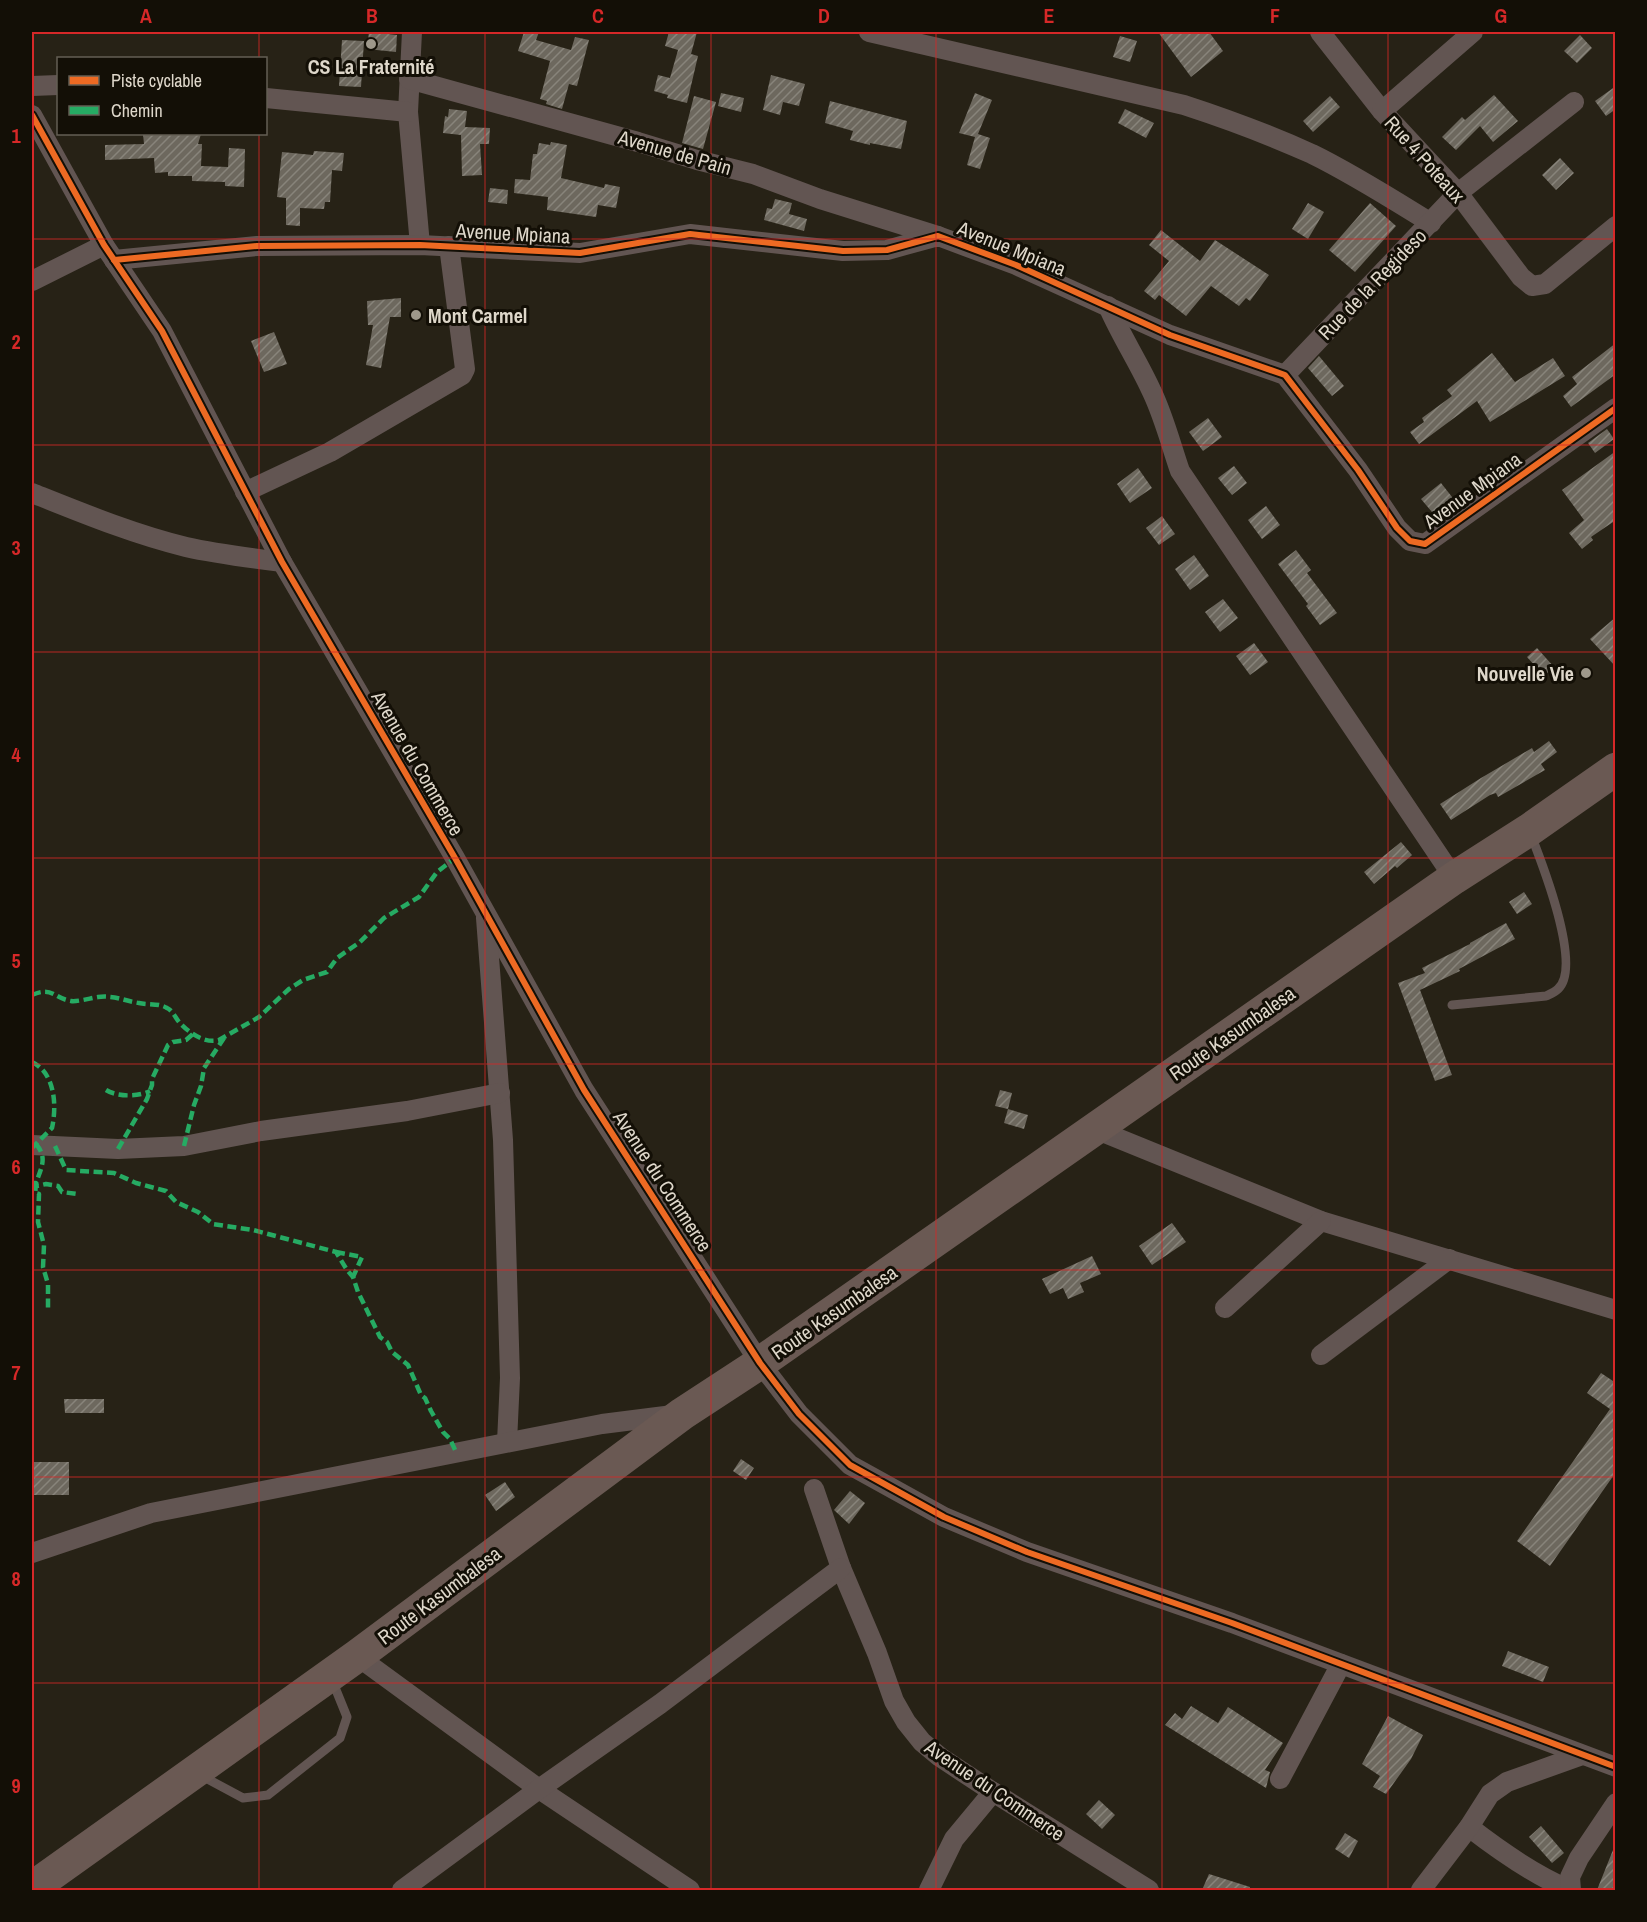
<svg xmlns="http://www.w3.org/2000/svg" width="1647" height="1922" viewBox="0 0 1647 1922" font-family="'Archivo Narrow',sans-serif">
<defs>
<pattern id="building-hatch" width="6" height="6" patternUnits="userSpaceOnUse" patternTransform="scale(1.5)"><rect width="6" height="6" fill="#6d685e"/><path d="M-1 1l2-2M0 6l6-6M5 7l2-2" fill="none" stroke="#88847b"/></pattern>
</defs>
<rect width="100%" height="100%" fill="#272216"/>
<g fill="url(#building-hatch)">
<polygon points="369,32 397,35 396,52 367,49"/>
<polygon points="524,32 539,32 536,40 571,50 575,37 589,40 577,86 569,84 562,109 546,104 547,101 540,99 550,61 518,51"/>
<polygon points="669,32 697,32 691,54 698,56 687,103 667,98 668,95 654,91 658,75 670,78 678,50 665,46"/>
<polygon points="1158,32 1209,32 1223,51 1191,77"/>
<polygon points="1580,35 1592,48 1577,63 1564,51"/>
<polygon points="1120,36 1137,41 1130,62 1113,57"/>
<polygon points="342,40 364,41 361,87 339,86"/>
<polygon points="771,75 805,84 799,106 783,102 780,115 763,110"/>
<polygon points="1616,86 1616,109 1606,116 1595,101"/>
<polygon points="721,93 744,98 741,112 718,106"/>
<polygon points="975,93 992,100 978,134 990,138 980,169 967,165 975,137 959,133"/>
<polygon points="1494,95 1518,121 1493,142 1480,126 1456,150 1442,137 1462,117 1465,120"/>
<polygon points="694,96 716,102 703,149 682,143"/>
<polygon points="1330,96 1340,107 1313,132 1303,121"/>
<polygon points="830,101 907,121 901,149 870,143 870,145 850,140 853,131 825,123"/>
<polygon points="449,109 467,111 465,127 490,128 489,144 480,144 482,175 462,176 461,135 443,133 445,116 448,117"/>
<polygon points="1125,109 1154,123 1146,138 1118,123"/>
<polygon points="143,134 201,134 198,144 202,144 201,166 228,167 229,148 245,149 244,187 225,186 225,182 192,181 192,176 168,176 168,172 155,173 154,158 105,160 105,145 144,144"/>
<polygon points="551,142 567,145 561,178 604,188 605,184 620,187 616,208 598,205 596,217 547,210 548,197 514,193 515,179 530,180 533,154 537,154 539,143 550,145"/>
<polygon points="314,151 344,153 342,171 332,170 330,202 325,202 324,209 300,208 300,226 286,225 286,198 277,197 282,152 313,155"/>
<polygon points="1560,158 1574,173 1556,190 1542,175"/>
<polygon points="490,188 508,190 507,204 488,202"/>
<polygon points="775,199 792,203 789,214 807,219 804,231 764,220 767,208 772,209"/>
<polygon points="1308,203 1324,212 1308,239 1292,229"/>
<polygon points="1370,203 1396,226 1355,272 1329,250"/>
<polygon points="1161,230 1200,261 1215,240 1269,275 1250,301 1246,298 1239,306 1211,286 1186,316 1159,295 1155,300 1144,291 1169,261 1149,245"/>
<polygon points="401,298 401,317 390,317 381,368 366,365 373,325 368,325 367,301"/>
<polygon points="274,332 287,364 264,372 251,341"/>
<polygon points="1616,343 1616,374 1571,407 1563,396 1577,384 1572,377"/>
<polygon points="1492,353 1515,382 1553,358 1565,376 1490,422 1477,401 1419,444 1410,432 1424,422 1422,418 1452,396 1447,390"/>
<polygon points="1319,356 1344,386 1332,396 1308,368"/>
<polygon points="1208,418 1222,437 1203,451 1189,432"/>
<polygon points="1607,429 1614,439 1595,453 1588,443"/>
<polygon points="1616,451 1616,520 1591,537 1593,540 1582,549 1569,533 1584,520 1562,490"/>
<polygon points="1234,466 1247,483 1232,495 1218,478"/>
<polygon points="1138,468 1152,488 1130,503 1117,484"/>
<polygon points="1441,483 1456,502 1437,518 1421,499"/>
<polygon points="1266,506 1280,525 1262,539 1248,520"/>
<polygon points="1162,516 1175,534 1159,545 1146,528"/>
<polygon points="1296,550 1311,570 1307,573 1337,613 1320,625 1306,606 1308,604 1278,564"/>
<polygon points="1194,555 1209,576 1190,590 1175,569"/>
<polygon points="1223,599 1238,618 1220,632 1205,612"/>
<polygon points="1616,617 1616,667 1590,639"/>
<polygon points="1254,643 1268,662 1250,675 1236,656"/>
<polygon points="1537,648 1554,667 1544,676 1527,657"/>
<polygon points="1549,741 1557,752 1541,764 1545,770 1498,797 1496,793 1490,795 1451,820 1440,804 1481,778 1532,748 1534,752"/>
<polygon points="1401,842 1412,855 1397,868 1395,866 1374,884 1364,872"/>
<polygon points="1524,892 1532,904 1517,914 1509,902"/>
<polygon points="1506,923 1515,939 1459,969 1460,971 1420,990 1452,1075 1435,1081 1398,983 1425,973 1422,968 1470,944 1470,943"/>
<polygon points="1000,1090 1012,1093 1008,1109 995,1106"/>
<polygon points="1008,1109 1028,1115 1024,1129 1004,1123"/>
<polygon points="1172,1223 1186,1242 1152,1265 1139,1246"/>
<polygon points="1092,1256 1101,1274 1080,1283 1084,1292 1068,1299 1063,1288 1050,1294 1042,1279"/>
<polygon points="1601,1373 1616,1383 1616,1472 1550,1566 1517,1541 1610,1409 1587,1393"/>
<polygon points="64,1399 104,1399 104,1413 65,1413"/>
<polygon points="741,1459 754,1468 746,1480 733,1471"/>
<rect x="32" y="1462" width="37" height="33"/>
<polygon points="505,1482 515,1497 496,1511 485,1495"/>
<polygon points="850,1491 865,1503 849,1524 834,1510"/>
<polygon points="1508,1651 1549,1667 1543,1682 1502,1666"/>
<polygon points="1191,1706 1218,1723 1228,1707 1283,1743 1265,1770 1270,1772 1266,1788 1165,1725 1175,1713 1182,1719"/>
<polygon points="1388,1716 1423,1735 1411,1759 1386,1794 1373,1787 1380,1776 1362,1764"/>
<polygon points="1099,1800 1115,1815 1102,1829 1086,1814"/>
<polygon points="1541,1826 1564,1853 1552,1863 1529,1837"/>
<polygon points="1345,1833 1358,1841 1349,1858 1335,1849"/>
<polygon points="1615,1845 1616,1890 1597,1890"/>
<polygon points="1209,1874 1250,1887 1250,1890 1202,1890"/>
</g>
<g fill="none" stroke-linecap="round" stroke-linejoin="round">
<g stroke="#625552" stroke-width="9">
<path d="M 1452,1005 L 1546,996 C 1550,994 1555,992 1558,989 C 1583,967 1542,863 1531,835"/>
<polyline points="202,1776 243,1798 268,1795 340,1738 347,1717 332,1680"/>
</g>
<g stroke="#625552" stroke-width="20">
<polyline points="412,32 408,112 420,245"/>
<path d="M 869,32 L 1184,105 C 1227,119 1270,135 1312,154 C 1353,174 1392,199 1431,223"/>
<polyline points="1320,32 1382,111 1458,193 1521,277 1532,286 1545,284 1616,226"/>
<polyline points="409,79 638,142 697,160 753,174 820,199 938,236"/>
<polyline points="32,86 58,85"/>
<polyline points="266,98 408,112"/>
<polyline points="1382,111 1473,32"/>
<polyline points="32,115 104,245 162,331 282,562 455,858 584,1090 760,1363 799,1414 850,1465 944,1517 1027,1552 1232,1623 1616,1767"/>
<polyline points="114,260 257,246 420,245 580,253 690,234 843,251 887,250 938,236 1016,265 1170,335 1285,375 1358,470 1397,528 1410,541 1425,544 1616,408"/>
<polyline points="32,281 104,245"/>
<path d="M 1108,306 C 1121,336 1139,363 1152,392 C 1164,417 1171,445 1180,471 L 1454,878"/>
<polyline points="1285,375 1458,193 1574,102"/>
<polyline points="245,492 330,452 462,375 465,369 449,246"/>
<path d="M 32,493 C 82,513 133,534 186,547 C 217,554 250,558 282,562"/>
<polyline points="486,918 503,1140 510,1378 507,1442"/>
<polyline points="1095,1129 1321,1221 1616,1310"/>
<polyline points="32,1145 118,1149 184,1146 261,1131 407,1111 500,1093"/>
<polyline points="1225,1308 1321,1221"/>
<polyline points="1321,1355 1449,1259"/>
<polyline points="814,1489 841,1568 877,1653 894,1701 906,1722 922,1742 940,1757 993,1792 1149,1890"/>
<polyline points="32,1553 151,1513 602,1424 673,1415"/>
<polyline points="357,1656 539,1789 690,1890"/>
<polyline points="1280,1779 1341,1664"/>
<path d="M 1469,1827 C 1500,1851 1534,1875 1570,1890"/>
<polyline points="402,1890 539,1789 660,1704 841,1568"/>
<polyline points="929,1890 954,1839 993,1792"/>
<polyline points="1421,1890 1469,1827 1490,1794 1507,1782 1582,1755"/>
<polyline points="1571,1890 1570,1877 1579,1858 1616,1803"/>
</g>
<polyline stroke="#6a5953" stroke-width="33" points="32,1888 357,1656 682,1414 760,1363 1454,878 1529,830 1616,769"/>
<g stroke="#26ab63" stroke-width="4.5" stroke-dasharray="9 4.5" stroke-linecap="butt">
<path d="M 32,995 C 53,986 53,998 71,1001 C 77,1002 91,998 98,997 C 114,995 125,1001 139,1003 C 148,1005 159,1003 167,1008 C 173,1011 175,1017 179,1022 C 189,1033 205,1044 219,1040 L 259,1017 L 289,989 L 303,980 L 327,972 L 337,958 L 360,942 L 384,918 L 419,897 L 437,872 L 455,858"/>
<path d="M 32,1062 C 55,1073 57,1105 52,1128 L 32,1148"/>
<path d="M 106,1090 C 117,1097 138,1097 150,1091"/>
<path d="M 36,1144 C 48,1158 41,1168 36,1183 C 35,1186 36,1190 35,1193 L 39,1194 L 38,1222 L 44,1245 L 43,1267 L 48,1284 L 48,1311"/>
<polyline points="55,1146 66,1170 114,1173 136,1183 166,1191 176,1202 198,1212 213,1224 253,1230 336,1252 347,1270 353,1277 358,1292 380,1337 387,1342 392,1352 408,1365 421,1395 425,1398 431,1411 443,1432 450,1439 456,1452"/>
<polyline points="184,1146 194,1105 201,1086 204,1068 224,1038"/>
<polyline points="118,1149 147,1099 152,1085 152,1079 168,1045 173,1042 186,1040 194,1033"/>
<polyline points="32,1183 36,1183 37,1186 46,1184 58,1186 62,1192 77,1194"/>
<polyline points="336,1252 362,1257 353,1277"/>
</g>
<defs>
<g id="cycleway">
<polyline points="32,115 104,245 162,331 282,562 455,858 584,1090 760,1363 799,1414 850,1465 944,1517 1027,1552 1232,1623 1616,1767"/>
<polyline points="114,260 257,246 420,245 580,253 690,234 843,251 887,250 938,236 1016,265 1170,335 1285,375 1358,470 1397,528 1410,541 1425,544 1616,408"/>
</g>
</defs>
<use href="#cycleway" stroke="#130f06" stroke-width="10"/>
<use href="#cycleway" stroke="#ed6a23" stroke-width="6"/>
</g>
<path fill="none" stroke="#d62828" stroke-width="1.5" stroke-opacity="0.55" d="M 259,32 L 259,58M 485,32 L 485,1890M 711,32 L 711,1890M 936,32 L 936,1890M 1162,32 L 1162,1890M 1388,32 L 1388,1890M 259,134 L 259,1890M 32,239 L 1616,239M 32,445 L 1616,445M 32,652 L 1616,652M 32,858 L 1616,858M 32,1064 L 1616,1064M 32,1270 L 1616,1270M 32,1477 L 1616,1477M 32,1683 L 1616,1683"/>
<g fill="#9e988b" stroke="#130f06" stroke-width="2">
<circle cx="371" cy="44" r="6"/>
<circle cx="416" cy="315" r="6"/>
<circle cx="1586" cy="673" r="6"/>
</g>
<g text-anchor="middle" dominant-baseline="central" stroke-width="6" stroke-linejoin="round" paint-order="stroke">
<g font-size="20" font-weight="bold" fill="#ded7ca" stroke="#130f06">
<text x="371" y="66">CS La Fraternité</text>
<text x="428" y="315" text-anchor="start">Mont Carmel</text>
<text x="1574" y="673" text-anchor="end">Nouvelle Vie</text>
</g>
<g font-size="20" fill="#ded7ca" stroke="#130f06">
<text transform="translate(675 152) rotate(16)">Avenue de Pain</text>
<text transform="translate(1425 159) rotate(48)">Rue 4 Poteaux</text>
<text transform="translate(513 233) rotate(3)">Avenue Mpiana</text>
<text transform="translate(1012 248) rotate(22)">Avenue Mpiana</text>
<text transform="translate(1372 284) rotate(-46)">Rue de la Regideso</text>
<text transform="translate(1472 490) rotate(-36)">Avenue Mpiana</text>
<text transform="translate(418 763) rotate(60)">Avenue du Commerce</text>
<text transform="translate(1232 1033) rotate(-35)">Route Kasumbalesa</text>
<text transform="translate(663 1181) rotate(57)">Avenue du Commerce</text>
<text transform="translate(834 1312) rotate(-35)">Route Kasumbalesa</text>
<text transform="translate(439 1595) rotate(-37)">Route Kasumbalesa</text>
<text transform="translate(995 1790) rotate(34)">Avenue du Commerce</text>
</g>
</g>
<rect width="1647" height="1922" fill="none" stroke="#130f06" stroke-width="66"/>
<rect x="57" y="57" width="210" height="78" fill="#130f06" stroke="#645f54" stroke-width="1.5"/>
<rect x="69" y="76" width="30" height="9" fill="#ed6a23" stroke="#645f54" stroke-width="1.5"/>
<text x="111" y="87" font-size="18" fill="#ded7ca">Piste cyclable</text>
<rect x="69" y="106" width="30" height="9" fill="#26ab63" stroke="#645f54" stroke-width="1.5"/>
<text x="111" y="117" font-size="18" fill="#ded7ca">Chemin</text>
<rect x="33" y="33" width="1581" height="1856" fill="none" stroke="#d62828" stroke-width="2"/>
<g font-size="20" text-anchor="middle" font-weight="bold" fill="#d62828">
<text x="146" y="23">A</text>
<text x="372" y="23">B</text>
<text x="598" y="23">C</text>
<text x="824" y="23">D</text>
<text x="1049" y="23">E</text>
<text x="1275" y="23">F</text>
<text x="1501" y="23">G</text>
<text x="16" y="143">1</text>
<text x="16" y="349">2</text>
<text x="16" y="555">3</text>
<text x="16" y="762">4</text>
<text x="16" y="968">5</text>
<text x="16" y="1174">6</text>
<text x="16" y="1380">7</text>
<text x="16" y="1586">8</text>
<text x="16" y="1793">9</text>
</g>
</svg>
